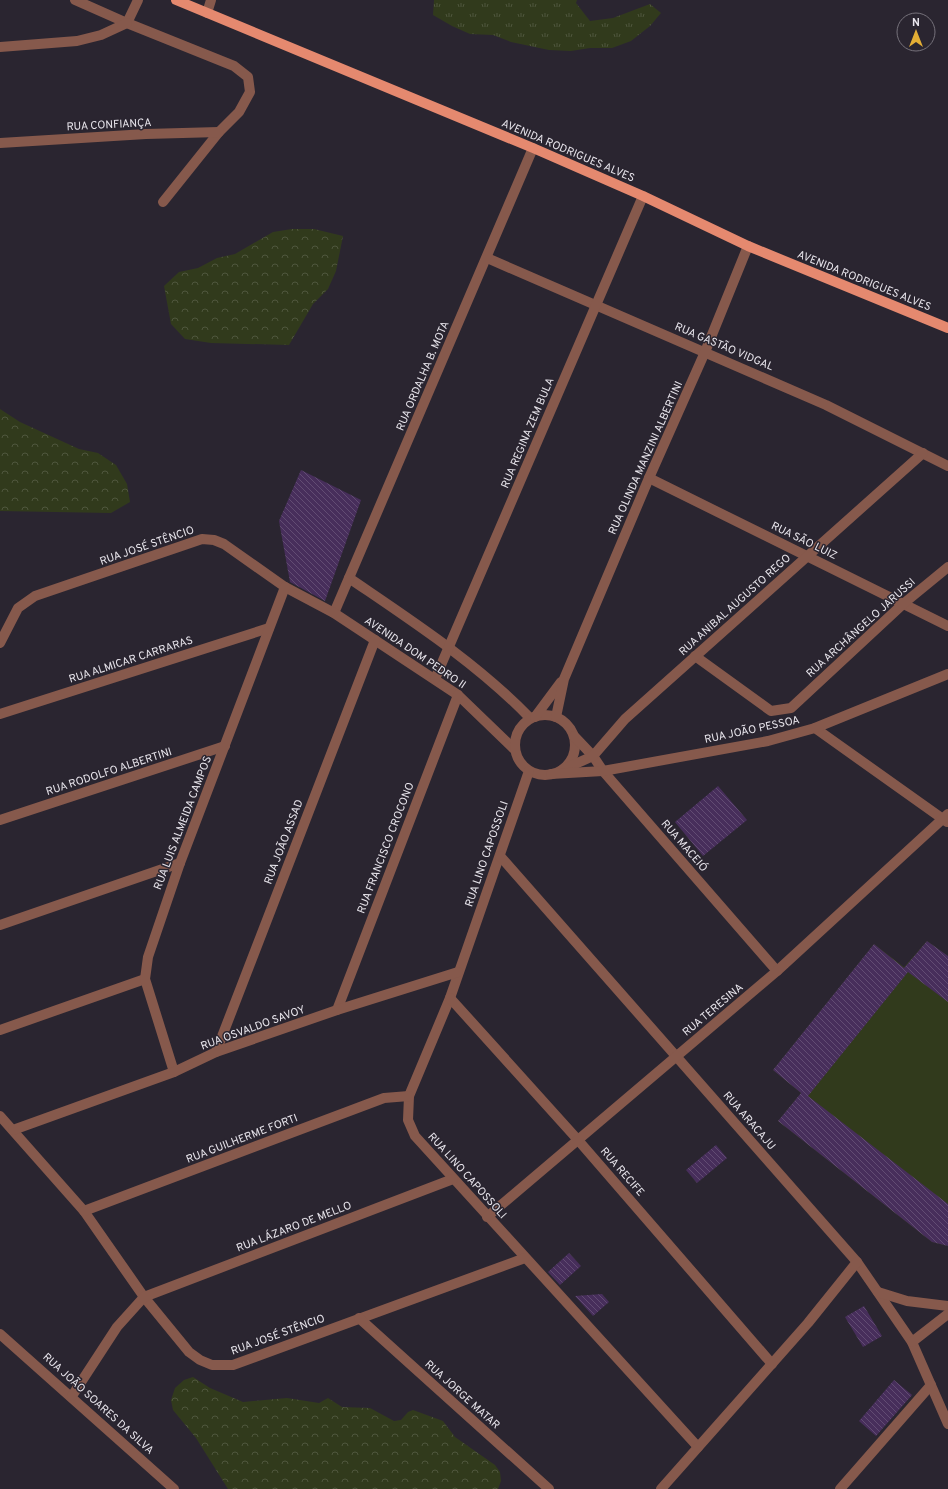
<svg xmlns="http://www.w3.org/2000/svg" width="948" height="1489" viewBox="0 0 948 1489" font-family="Overpass,sans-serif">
<defs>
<pattern id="grass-tufts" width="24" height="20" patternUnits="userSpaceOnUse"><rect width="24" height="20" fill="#313a1c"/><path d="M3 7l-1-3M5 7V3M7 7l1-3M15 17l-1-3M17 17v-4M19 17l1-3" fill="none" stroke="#4f563d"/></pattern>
<pattern id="forest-crowns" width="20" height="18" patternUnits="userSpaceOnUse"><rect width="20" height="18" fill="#313a1c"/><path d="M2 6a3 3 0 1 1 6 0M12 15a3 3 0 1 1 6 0" fill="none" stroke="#4f563d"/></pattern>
<pattern id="building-back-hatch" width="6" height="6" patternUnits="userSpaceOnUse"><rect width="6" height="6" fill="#472e5b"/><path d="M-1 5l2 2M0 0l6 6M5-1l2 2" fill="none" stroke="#624c73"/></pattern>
</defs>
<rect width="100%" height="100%" fill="#2a2530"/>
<polygon fill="url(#grass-tufts)" points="434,0 577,0 576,3 590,21 613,18 650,4 661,13 650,26 631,41 612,48 590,48 571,51 549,50 511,42 493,35 470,34 452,26 433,15"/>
<g fill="url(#forest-crowns)">
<polygon points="292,229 314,229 343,236 336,271 328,289 313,304 289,345 211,343 185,339 171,324 164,286 179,272 198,268 217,258 235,254 273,232"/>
<polygon points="0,409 20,422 79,449 98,453 116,465 127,484 130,502 111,513 0,511"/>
<polygon points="193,1377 210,1388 243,1402 287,1398 319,1403 328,1398 342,1407 370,1408 394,1421 401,1420 408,1412 413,1410 443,1421 455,1437 495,1465 500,1472 501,1481 498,1489 228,1489 196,1438 173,1410 171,1400 175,1388 184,1380"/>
</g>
<polygon fill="#313a1c" points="927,941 948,956 948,1246 932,1242 778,1121 801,1093 773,1070 874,944 904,967"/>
<g fill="url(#building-back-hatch)">
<polygon points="301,470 361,500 325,601 290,582 279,521"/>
<polygon points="718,786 747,820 703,856 675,822"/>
<polygon points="927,941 948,956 948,1002 908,972 808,1096 948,1204 948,1246 932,1242 778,1121 801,1093 773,1070 874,944 904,968"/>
<polygon points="716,1145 727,1158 697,1183 686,1170"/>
<polygon points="569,1253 581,1266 560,1285 548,1272"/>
<polygon points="602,1294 609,1302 593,1316 575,1296"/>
<polygon points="864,1306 882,1336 863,1347 845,1317"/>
<polygon points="894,1380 912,1395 876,1436 859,1421"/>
</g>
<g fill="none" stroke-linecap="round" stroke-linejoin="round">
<g stroke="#86594c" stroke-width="10">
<polyline points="75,0 127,23 234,66 248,77 250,92 239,112 219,132 163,202"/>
<polyline points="207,13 211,0"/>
<polyline points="127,23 138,0"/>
<polyline points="0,47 77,41 101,35 127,23"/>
<polyline points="0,143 146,134 219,132"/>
<polyline points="487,258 826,405 948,466"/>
<polyline points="649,478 948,626"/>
<path d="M 349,578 C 412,621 477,663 530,718"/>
<polyline points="334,613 533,148"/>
<polyline points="0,643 18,608 35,596 202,539 214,540 224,544 285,587 334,613 458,695 514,749"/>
<polyline points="695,656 771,711 791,708 903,604 948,567"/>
<polyline points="435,679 643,196"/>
<polyline points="0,714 269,628"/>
<circle cx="545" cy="745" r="30"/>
<polyline points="535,717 561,682"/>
<polyline points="556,717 564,679 649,478 705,352 748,246"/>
<polyline points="815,728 947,822"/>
<polyline points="574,736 593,756 603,771 777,971"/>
<polyline points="562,770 593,756 625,719 923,453"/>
<polyline points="529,771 450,998 409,1096 408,1120 415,1136 698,1447"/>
<polyline points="551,774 603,771 768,741 815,728 948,674"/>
<polyline points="0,820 225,746"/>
<polyline points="500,856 857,1262 912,1342 948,1424"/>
<polyline points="0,925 180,863"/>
<polyline points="450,998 578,1140 772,1364"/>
<polyline points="337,1010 458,695"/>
<polyline points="0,1030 145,979"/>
<polyline points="216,1052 375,640"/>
<polyline points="174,1072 145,979 148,957 180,863 285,587"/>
<polyline points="0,1116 84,1211 144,1297 189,1352 200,1360 212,1365 233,1365 525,1258"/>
<polyline points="13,1130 174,1072 216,1052 337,1010 458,972"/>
<polyline points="84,1211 384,1098 409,1096"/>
<polyline points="487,1217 777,971 948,814"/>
<polyline points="878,1292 907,1301 948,1306"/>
<polyline points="359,1318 549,1489"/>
<polyline points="0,1334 174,1489"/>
<polyline points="912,1342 948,1314"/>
<polyline points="72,1396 117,1327 144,1297 453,1179"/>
<polyline points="661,1489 808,1323 857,1262"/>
<polyline points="840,1489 931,1385"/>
</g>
<polyline stroke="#e5896f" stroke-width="10" points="176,0 533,148 643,196 748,246 948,328"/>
</g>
<g text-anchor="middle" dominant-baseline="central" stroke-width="3" stroke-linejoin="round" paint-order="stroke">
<g font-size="11" fill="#e8e5ec" stroke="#2a2530">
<text transform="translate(109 125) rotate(-3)">RUA CONFIANÇA</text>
<text transform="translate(568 151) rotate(23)">AVENIDA RODRIGUES ALVES</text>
<text transform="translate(864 281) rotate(22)">AVENIDA RODRIGUES ALVES</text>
<text transform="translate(724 347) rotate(23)">RUA GASTÃO VIDGAL</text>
<text transform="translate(423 376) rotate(-67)">RUA ORDALHA B. MOTA</text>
<text transform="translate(528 433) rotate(-67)">RUA REGINA ZEM BULA</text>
<text transform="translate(646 458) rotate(-66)">RUA OLINDA MANZINI ALBERTINI</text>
<text transform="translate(804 541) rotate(26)">RUA SÃO LUIZ</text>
<text transform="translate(147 546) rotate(-19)">RUA JOSÉ STÊNCIO</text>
<text transform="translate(735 605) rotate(-42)">RUA ANIBAL AUGUSTO REGO</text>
<text transform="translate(861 628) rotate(-42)">RUA ARCHÂNGELO JARUSSI</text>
<text transform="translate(415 653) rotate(34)">AVENIDA DOM PEDRO II</text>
<text transform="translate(131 660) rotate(-18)">RUA ALMICAR CARRARAS</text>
<text transform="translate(752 730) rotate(-12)">RUA JOÃO PESSOA</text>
<text transform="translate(109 772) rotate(-18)">RUA RODOLFO ALBERTINI</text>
<text transform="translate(183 823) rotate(-69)">RUA LUIS ALMEIDA CAMPOS</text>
<text transform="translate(284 842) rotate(-69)">RUA JOÃO ASSAD</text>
<text transform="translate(684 846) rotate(49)">RUA MACEIÓ</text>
<text transform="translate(386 848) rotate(-69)">RUA FRANCISCO CROCONO</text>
<text transform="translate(487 854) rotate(-71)">RUA LINO CAPOSSOLI</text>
<text transform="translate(713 1010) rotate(-40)">RUA TERESINA</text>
<text transform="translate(253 1028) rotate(-20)">RUA OSVALDO SAVOY</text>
<text transform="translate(749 1121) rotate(49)">RUA ARACAJU</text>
<text transform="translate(242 1139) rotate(-21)">RUA GUILHERME FORTI</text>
<text transform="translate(622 1172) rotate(49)">RUA RECIFE</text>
<text transform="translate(467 1176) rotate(48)">RUA LINO CAPOSSOLI</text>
<text transform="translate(294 1227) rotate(-21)">RUA LÁZARO DE MELLO</text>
<text transform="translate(278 1335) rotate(-20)">RUA JOSÉ STÊNCIO</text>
<text transform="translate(462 1395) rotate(42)">RUA JORGE MATAR</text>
<text transform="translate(98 1404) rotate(42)">RUA JOÃO SOARES DA SILVA</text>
</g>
</g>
<g transform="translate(916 32)"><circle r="19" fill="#2a2530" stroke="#76727b"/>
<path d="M0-3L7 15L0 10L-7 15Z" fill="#e3ae35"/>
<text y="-6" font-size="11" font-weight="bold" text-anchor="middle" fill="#e8e5ec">N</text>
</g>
</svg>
